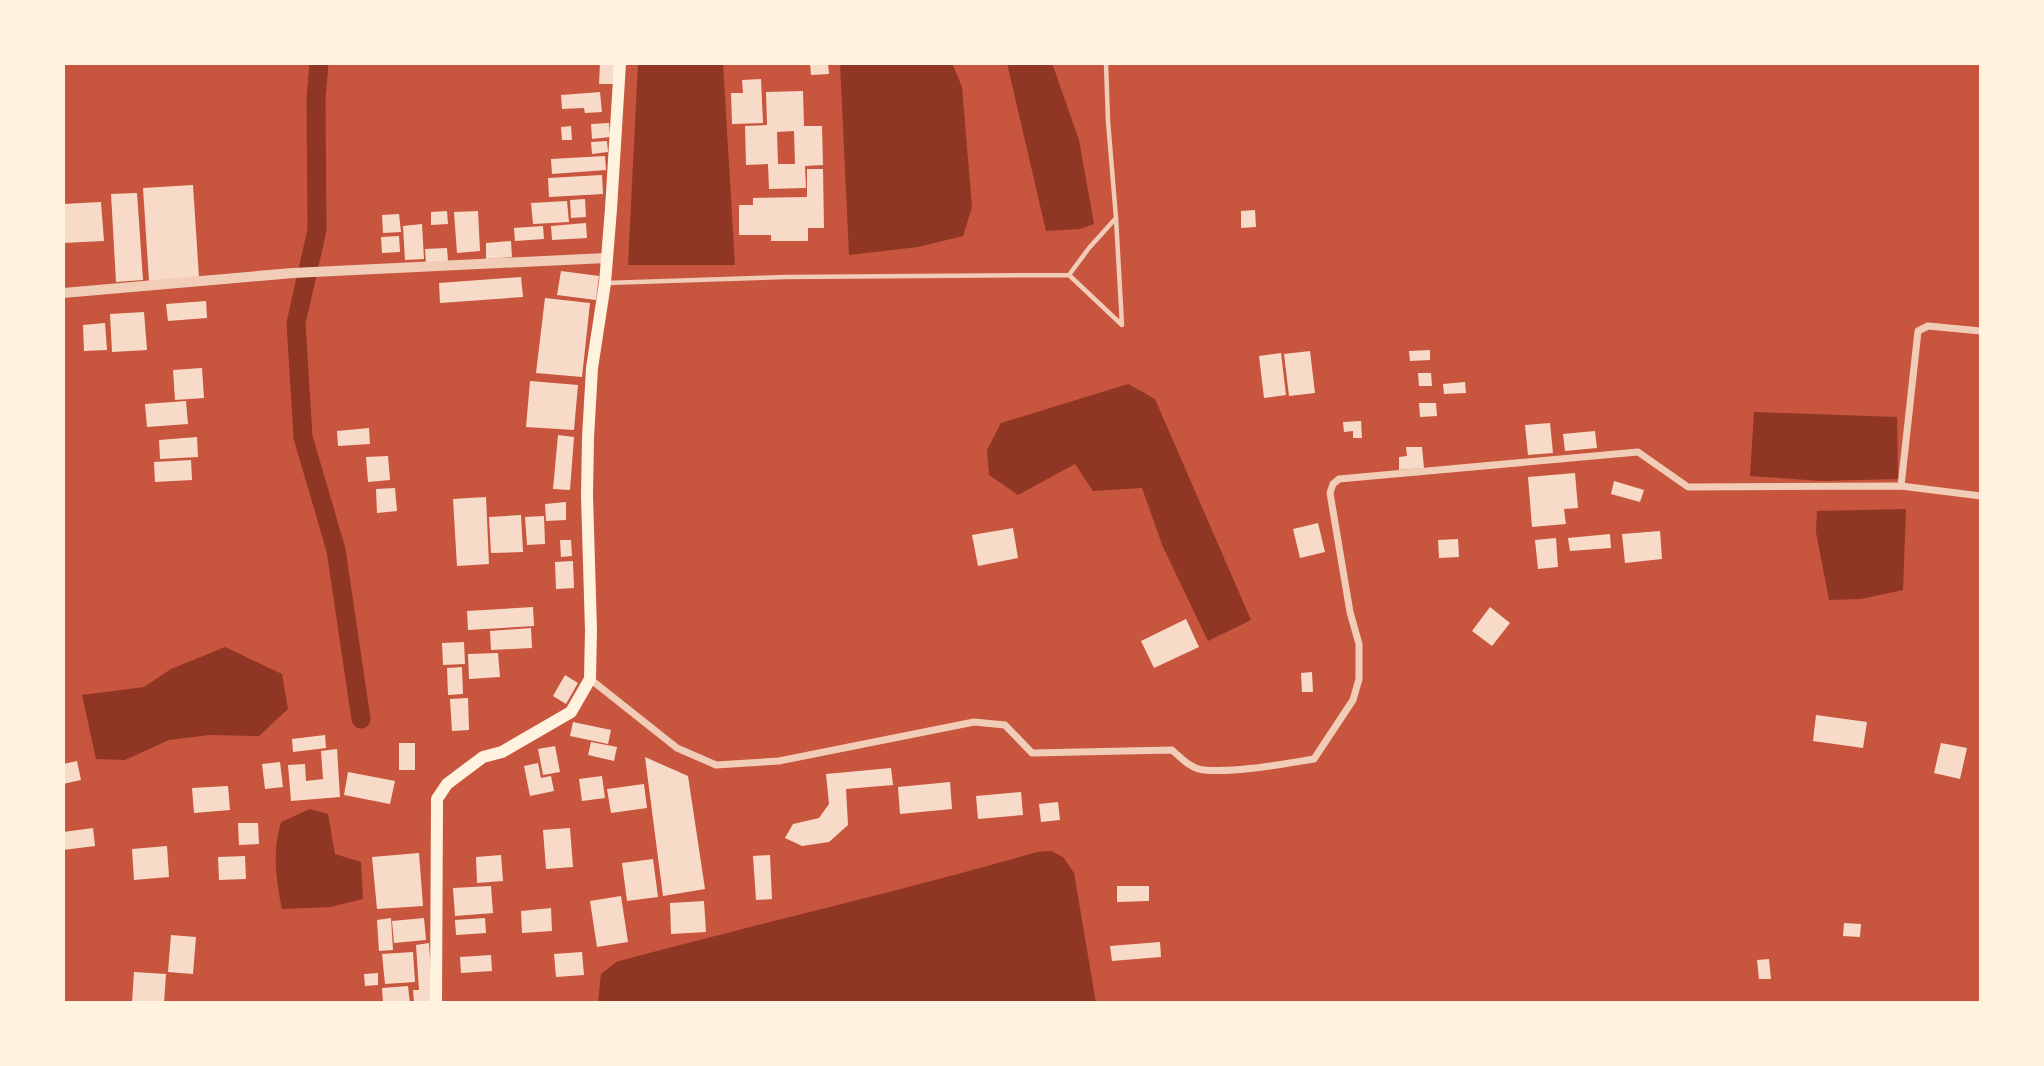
<svg xmlns="http://www.w3.org/2000/svg" width="2044" height="1066" viewBox="0 0 2044 1066" font-family="Barlow,sans-serif">
<rect width="100%" height="100%" fill="#c8553d"/>
<g fill="#8f3625">
<polygon points="638,63 723,63 735,265 628,265"/>
<polygon points="840,63 952,63 962,87 972,207 963,236 918,247 849,255"/>
<polygon points="1007,63 1052,63 1079,140 1094,224 1080,229 1046,231"/>
<polygon points="1128,384 1155,399 1251,620 1208,641 1163,547 1142,488 1093,491 1075,464 1018,495 989,475 987,450 1001,423"/>
<polygon points="1754,412 1897,417 1898,479 1822,481 1750,476"/>
<polygon points="1906,509 1903,590 1861,599 1829,600 1816,532 1817,511"/>
<polygon points="225,647 282,674 288,709 259,736 210,735 169,740 125,760 96,759 82,695 144,687 171,669"/>
<path d="M 310,809 L 328,814 L 335,854 L 361,862 L 363,899 L 330,907 L 282,909 C 276,880 272,851 281,822 Z"/>
<path d="M 1051,851 L 1063,857 L 1074,873 L 1096,1003 L 598,1003 L 601,974 L 616,962 C 756,924 897,892 1037,852 Z"/>
</g>
<g fill="none" stroke-linecap="round" stroke-linejoin="round">
<polyline stroke="#8f3625" stroke-width="19" points="319,63 316,99 317,230 296,323 303,437 336,550 361,719"/>
</g>
<g fill="#f7dbc8" fill-rule="evenodd">
<polygon points="600,63 615,63 614,84 599,84"/>
<polygon points="810,63 828,63 829,74 811,75"/>
<polygon points="761,79 763,123 732,124 731,93 743,93 742,80"/>
<path d="M 803,91 L 804,126 L 822,126 L 823,165 L 805,166 L 806,188 L 769,189 L 768,164 L 746,165 L 745,126 L 767,125 L 766,92 ZM 794,131 L 795,164 L 778,164 L 777,132 Z"/>
<polygon points="600,92 602,112 585,113 584,108 562,109 561,95"/>
<polygon points="609,123 610,137 592,139 591,124"/>
<polygon points="571,126 572,140 562,140 561,127"/>
<polygon points="607,141 608,152 592,154 591,142"/>
<polygon points="605,156 606,170 552,174 551,159"/>
<polygon points="807,169 823,169 824,228 808,228 808,241 771,241 771,235 739,235 739,205 753,205 753,198 807,197"/>
<polygon points="602,175 603,194 549,197 548,178"/>
<polygon points="193,185 199,278 149,281 143,188"/>
<polygon points="137,193 143,280 116,282 111,194"/>
<polygon points="585,199 586,217 571,218 570,200"/>
<polygon points="567,201 569,222 533,224 531,203"/>
<polygon points="101,202 104,241 63,243 63,204"/>
<polygon points="1255,210 1256,227 1241,228 1241,211"/>
<polygon points="447,211 448,224 431,225 431,212"/>
<polygon points="478,211 480,251 457,253 454,212"/>
<polygon points="399,214 401,232 383,233 382,215"/>
<polygon points="586,223 587,238 552,240 551,226"/>
<polygon points="422,224 424,259 405,260 403,226"/>
<polygon points="543,226 544,239 515,241 514,228"/>
<polygon points="399,236 400,252 382,253 381,237"/>
<polygon points="511,241 512,257 486,259 486,243"/>
<polygon points="447,248 448,261 426,263 425,249"/>
<polygon points="561,271 599,276 596,300 557,295"/>
<polygon points="521,277 523,297 440,303 439,283"/>
<polygon points="545,298 590,303 582,377 536,373"/>
<polygon points="206,301 207,318 168,321 166,304"/>
<polygon points="144,312 147,350 112,352 110,314"/>
<polygon points="105,323 107,350 84,351 83,325"/>
<polygon points="1430,350 1430,360 1410,361 1409,351"/>
<polygon points="1310,351 1315,393 1289,396 1284,354"/>
<polygon points="1281,353 1286,395 1264,398 1259,356"/>
<polygon points="202,368 204,398 175,400 173,370"/>
<polygon points="1418,373 1431,373 1432,386 1419,386"/>
<polygon points="530,381 578,385 574,430 526,427"/>
<polygon points="1465,382 1466,393 1444,394 1443,384"/>
<polygon points="186,401 188,424 147,427 145,404"/>
<polygon points="1419,403 1436,403 1437,416 1420,417"/>
<polygon points="1361,421 1362,438 1353,438 1353,431 1344,432 1343,422"/>
<polygon points="1550,423 1553,453 1528,455 1525,425"/>
<polygon points="369,428 370,444 338,446 337,431"/>
<polygon points="1595,431 1597,448 1565,451 1563,434"/>
<polygon points="558,435 574,437 570,490 553,489"/>
<polygon points="197,437 198,457 160,459 159,440"/>
<polygon points="1406,447 1422,447 1424,468 1399,470 1399,457 1407,456"/>
<polygon points="388,456 390,480 368,482 366,457"/>
<polygon points="191,460 192,480 155,482 154,462"/>
<polygon points="1575,473 1578,508 1564,509 1566,524 1532,527 1528,477"/>
<polygon points="1614,481 1644,490 1640,502 1611,494"/>
<polygon points="395,488 397,511 377,513 376,489"/>
<polygon points="486,497 489,564 457,566 453,499"/>
<polygon points="566,502 566,520 546,521 545,504"/>
<polygon points="521,515 523,552 491,553 489,517"/>
<polygon points="544,516 545,544 527,545 525,517"/>
<polygon points="1318,523 1325,552 1300,558 1293,529"/>
<polygon points="1013,528 1018,558 978,566 972,535"/>
<polygon points="1660,531 1662,559 1625,563 1622,534"/>
<polygon points="1610,534 1611,548 1570,551 1568,538"/>
<polygon points="1556,538 1558,567 1538,569 1535,540"/>
<polygon points="1458,539 1459,557 1439,558 1438,540"/>
<polygon points="560,540 571,540 572,556 561,557"/>
<polygon points="573,561 574,588 556,589 555,562"/>
<polygon points="533,607 534,626 468,630 467,611"/>
<polygon points="1490,607 1510,623 1492,646 1472,631"/>
<polygon points="1186,619 1199,647 1154,668 1141,641"/>
<polygon points="531,628 532,648 491,650 490,631"/>
<polygon points="464,642 465,664 443,665 442,643"/>
<polygon points="498,653 500,677 469,679 468,654"/>
<polygon points="462,667 463,694 448,695 447,668"/>
<polygon points="1312,672 1313,692 1302,692 1301,673"/>
<polygon points="565,675 578,683 566,704 553,696"/>
<polygon points="468,698 469,730 452,731 450,699"/>
<polygon points="1816,715 1867,722 1863,748 1813,741"/>
<polygon points="573,722 611,730 608,744 570,736"/>
<polygon points="325,735 326,748 293,752 292,739"/>
<polygon points="591,742 617,747 614,761 588,755"/>
<rect x="399" y="743" width="16" height="27"/>
<polygon points="1941,743 1967,748 1960,779 1934,773"/>
<polygon points="555,746 560,772 543,775 538,749"/>
<polygon points="337,749 340,797 291,801 288,765 305,764 306,781 323,779 321,751"/>
<polygon points="645,757 688,776 705,889 663,896"/>
<polygon points="77,761 81,780 63,784 63,764"/>
<polygon points="280,762 283,787 265,789 262,764"/>
<polygon points="538,763 541,778 551,776 554,791 530,796 524,766"/>
<polygon points="891,768 893,785 846,789 848,825 829,842 802,846 785,838 793,824 819,818 829,804 826,774"/>
<polygon points="348,772 395,781 390,804 344,795"/>
<polygon points="602,776 605,798 582,801 579,779"/>
<polygon points="950,782 952,809 900,814 898,787"/>
<polygon points="644,784 647,808 611,813 607,789"/>
<polygon points="228,786 230,810 194,813 192,788"/>
<polygon points="1021,792 1023,815 978,819 976,796"/>
<polygon points="1058,802 1060,820 1041,822 1039,804"/>
<polygon points="238,823 258,823 259,844 239,845"/>
<polygon points="93,828 95,846 63,850 63,832"/>
<polygon points="570,828 573,867 546,869 543,830"/>
<polygon points="167,846 169,877 134,880 132,849"/>
<polygon points="419,853 423,906 377,909 372,857"/>
<polygon points="501,855 503,881 477,883 476,857"/>
<polygon points="770,855 772,899 756,900 753,856"/>
<polygon points="245,856 246,879 219,880 218,857"/>
<polygon points="653,859 658,897 627,901 622,863"/>
<polygon points="491,886 493,913 455,916 453,888"/>
<polygon points="1117,886 1149,886 1149,901 1117,902"/>
<polygon points="621,896 628,942 597,947 590,901"/>
<polygon points="704,901 706,932 671,934 670,903"/>
<polygon points="551,908 552,931 522,933 521,911"/>
<polygon points="391,918 393,950 379,951 377,920"/>
<polygon points="424,918 426,940 394,943 392,921"/>
<polygon points="485,918 486,933 456,935 455,920"/>
<polygon points="1844,923 1861,924 1860,937 1843,936"/>
<polygon points="171,935 196,937 193,974 168,972"/>
<polygon points="1160,942 1161,957 1112,961 1110,946"/>
<polygon points="429,943 433,1003 414,1003 413,990 419,990 416,945"/>
<polygon points="413,952 415,982 385,984 382,954"/>
<polygon points="582,952 584,975 556,977 554,954"/>
<polygon points="491,955 492,971 461,973 460,957"/>
<polygon points="1769,959 1771,979 1759,979 1757,960"/>
<polygon points="134,972 166,974 164,1003 132,1003"/>
<polygon points="378,973 378,985 365,986 364,974"/>
<polygon points="408,986 410,1003 383,1003 382,988"/>
</g>
<g fill="none" stroke-linecap="round" stroke-linejoin="round">
<g stroke="#f1ccb7" stroke-width="4.5">
<polyline points="1106,63 1108,121 1116,218"/>
<polyline points="606,283 786,277 1069,275 1089,248 1116,218 1122,325 1069,275"/>
</g>
<g stroke="#f1ccb7" stroke-width="7">
<polyline points="1901,486 1918,331 1928,326 1981,331"/>
<path d="M 590,679 L 677,748 L 716,765 L 779,761 L 974,722 L 1005,725 L 1032,753 L 1172,750 C 1181,758 1191,769 1204,770 C 1235,773 1283,764 1314,759 L 1353,700 L 1359,679 L 1359,644 L 1350,612 L 1330,493 L 1333,484 L 1339,479 L 1638,452 L 1688,487 L 1901,486 L 1981,496"/>
</g>
<polyline stroke="#f1ccb7" stroke-width="10" points="63,293 293,273 606,258"/>
<polyline stroke="#fff3e0" stroke-width="12" points="436,1003 437,799 447,784 483,757 502,752 571,712 590,679 591,630 587,495 588,438 592,368 605,283 611,209 620,63"/>
</g>
<rect width="2044" height="1066" fill="none" stroke="#fff3e0" stroke-width="130"/>
</svg>
